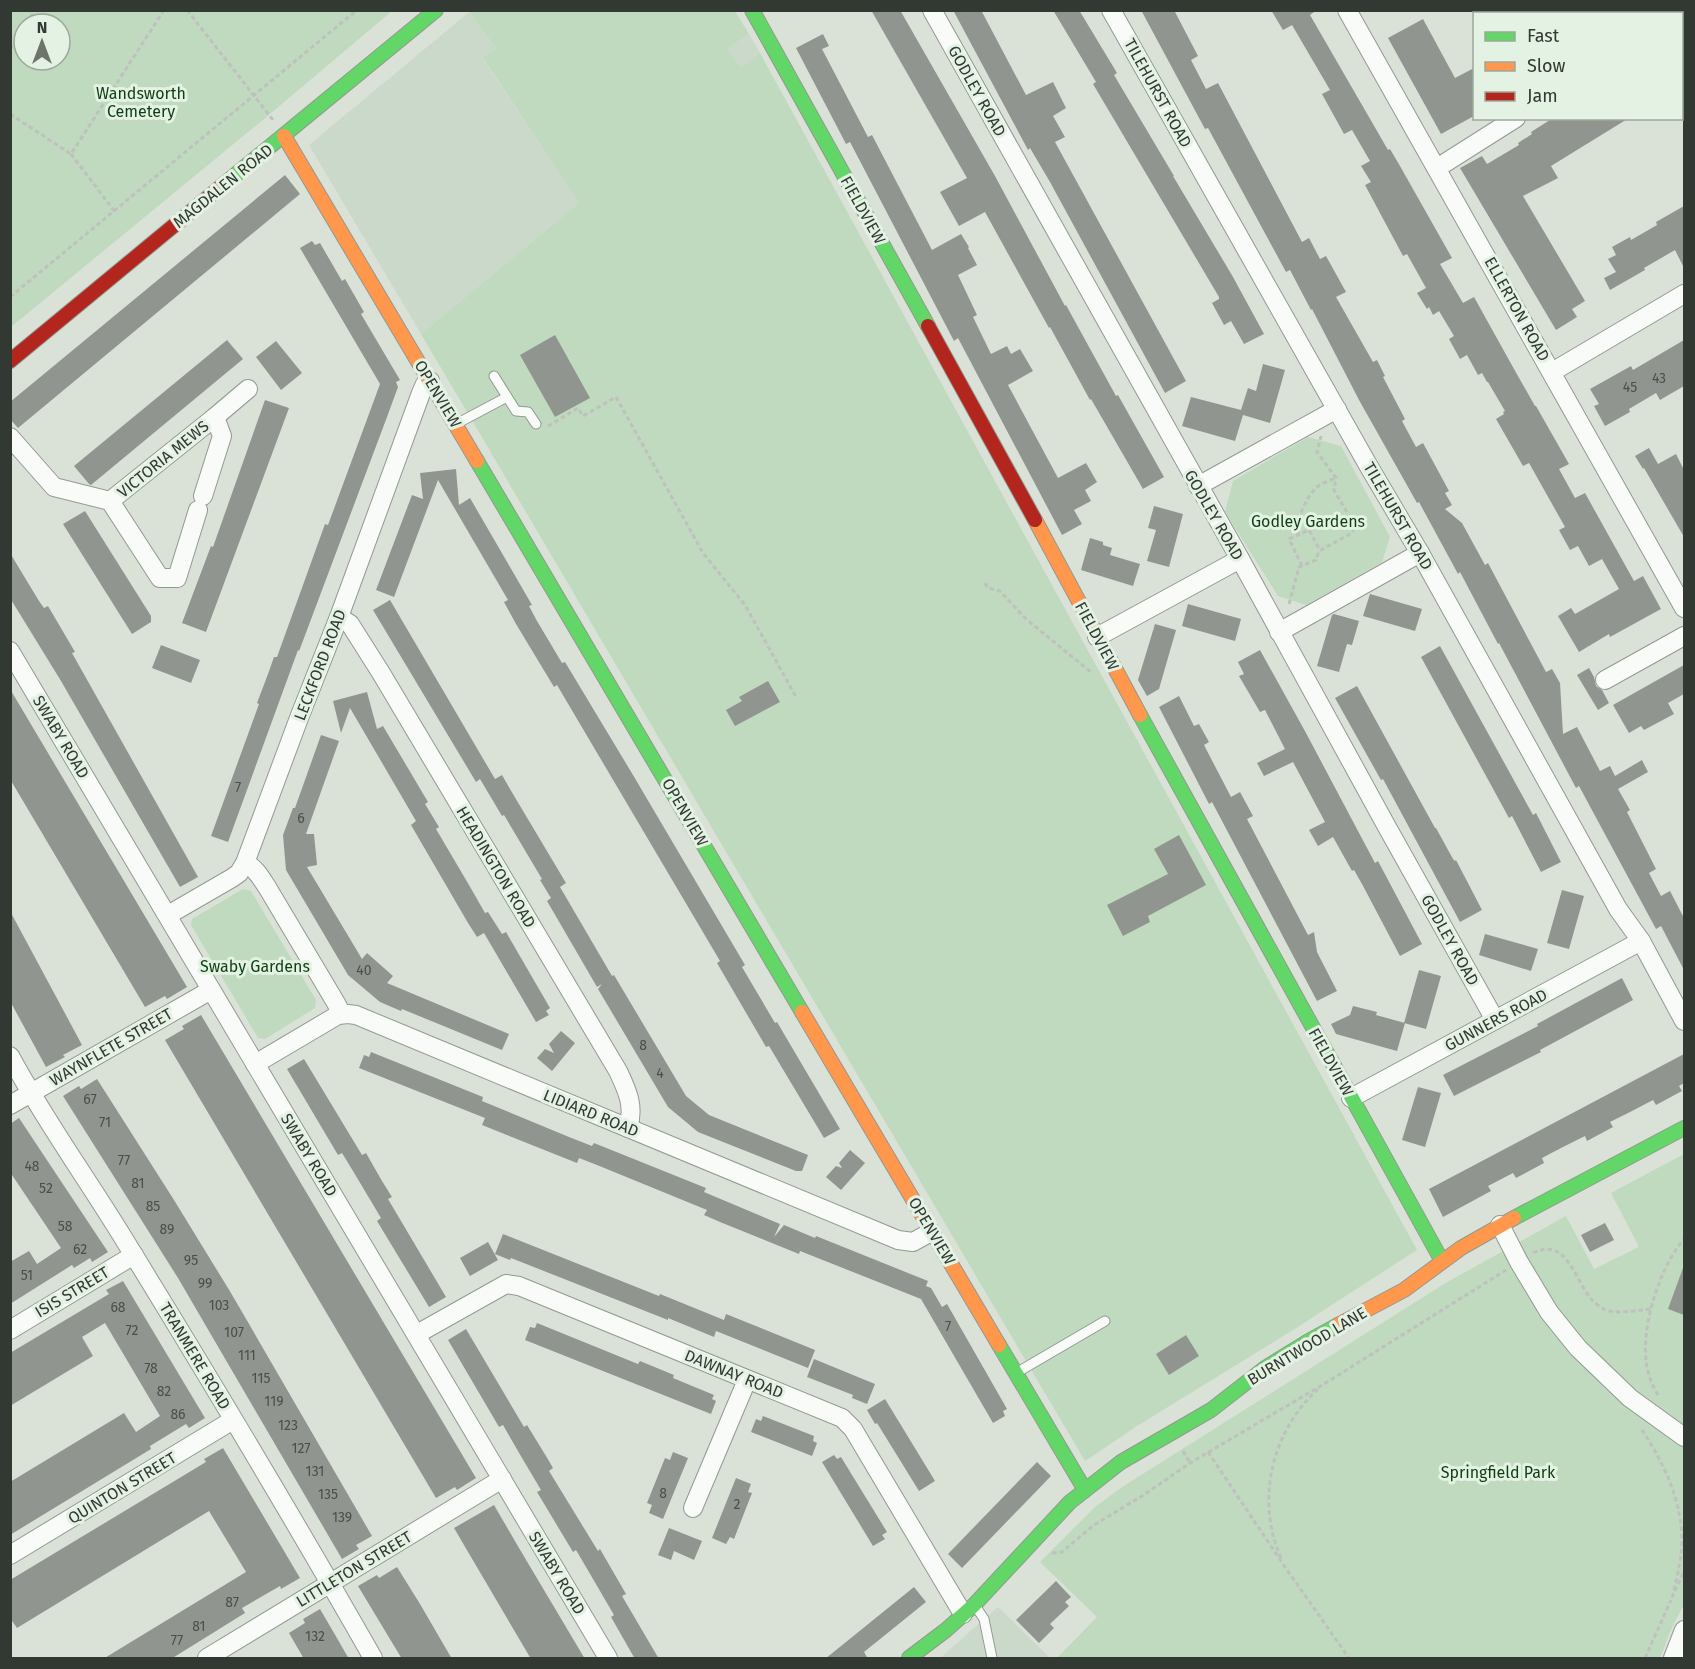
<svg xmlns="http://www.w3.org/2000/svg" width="1695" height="1669" viewBox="0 0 1695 1669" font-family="'Fira Sans',sans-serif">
<rect width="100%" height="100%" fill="#dae2d8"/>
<g fill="#cbd9ca">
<polygon points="469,12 496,48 483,59 579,203 421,334 309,145"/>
<polygon points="749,34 760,53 741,69 727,49"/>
<polygon points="998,1607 1050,1658 940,1658"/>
</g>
<g fill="#bfdabe" fill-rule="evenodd">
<path d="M 11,10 L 392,10 L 392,11 L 270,114 L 11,327 ZM 24,24 L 60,24 L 60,60 L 24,60 Z"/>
<polygon points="472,10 735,11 749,34 727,49 741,68 760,53 1417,1250 1293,1330 1137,1426 1085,1461 421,334 579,203 483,58 496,48 469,12"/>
<polygon points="1308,437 1341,446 1390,537 1382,562 1306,605 1278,596 1225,512 1233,481"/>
<polygon points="243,889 251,891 316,1000 315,1008 265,1039 258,1038 191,925 192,919"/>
<polygon points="1684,1154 1684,1604 1670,1632 1660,1658 1057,1658 1097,1617 1040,1562 1095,1507 1122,1487 1444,1284 1566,1216 1594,1269 1639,1247 1611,1193"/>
</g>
<g fill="#90968f">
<polygon points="871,10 900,10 995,176 1065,306 1066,305 1116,396 1118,395 1164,477 1143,489 1091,399 1090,400 1050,327 1049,328 985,212 959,226 940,192 967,178"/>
<polygon points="953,10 981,10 1026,95 1053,82 1066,108 1053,116 1065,137 1055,142 1186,381 1165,393 1050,182 1030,148 1028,150"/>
<polygon points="1053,10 1079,10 1117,73 1114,75 1174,176 1173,176 1233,277 1264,334 1244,344 1231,321 1224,325 1212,303 1219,299 1219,297 1093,84 1096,82"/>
<polygon points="1141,10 1174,10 1198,56 1191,60 1206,89 1218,83 1302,242 1309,238 1320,259 1326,256 1346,292 1336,297 1373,362 1377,360 1385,376 1383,377 1405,419 1402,421 1416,447 1423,443 1449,491 1445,493 1452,505 1445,509 1462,523 1485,565 1488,563 1546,672 1552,669 1560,683 1563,734 1577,727 1600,771 1610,766 1615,776 1642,760 1648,772 1618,789 1630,810 1627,812 1656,869 1649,873 1661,896 1670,891 1684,918 1684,970 1661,926 1656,929 1579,786 1576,788 1499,643 1498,644 1460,572 1458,574 1419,502 1417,503 1359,400 1312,309 1311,310 1290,270 1286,272 1208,128 1205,129"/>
<polygon points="1271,10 1317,10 1310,15 1388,150 1390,149 1400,166 1452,258 1440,264 1463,303 1474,297 1514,369 1535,406 1536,406 1569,464 1559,469 1575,498 1585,493 1634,581 1643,576 1661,609 1610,637 1609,634 1579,652 1558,616 1571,608 1575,614 1619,589 1602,559 1589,566 1578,546 1570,550 1559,530 1565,527 1529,463 1523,466 1496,419 1504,414 1503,412 1505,411 1488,382 1487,382 1482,373 1478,375 1467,355 1460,359 1449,339 1454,336 1439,311 1433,315 1429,307 1427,309 1417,293 1426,288 1407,254 1403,256 1365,185 1371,182 1361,166 1370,161 1352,130 1344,134 1322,94 1330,90 1292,25 1283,30"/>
<polygon points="1423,19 1455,78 1474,68 1474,116 1441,134 1388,38"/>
<polygon points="823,34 829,46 822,49 868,137 872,135 932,250 961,234 969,247 968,248 977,265 958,275 977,315 973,317 991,354 1007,346 1011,354 1020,349 1033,371 1008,385 1058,478 1086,463 1097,482 1085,490 1091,501 1074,510 1082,524 1062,535 958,338 954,341 850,142 846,144 796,48"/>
<polygon points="1553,118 1629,118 1551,166 1558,178 1523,196 1585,301 1572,309 1577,317 1556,330 1460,168 1482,156 1487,164 1519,145 1518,143 1532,134 1531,132"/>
<polygon points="285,175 300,194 18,428 10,419 10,402"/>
<polygon points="1684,206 1684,268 1675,250 1644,268 1645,270 1610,290 1604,278 1616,272 1608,259 1616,255 1612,247 1630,237 1631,240 1657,225 1656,222"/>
<polygon points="312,241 315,245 320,243 342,281 345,279 364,312 361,314 400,380 396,382 398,387 387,417 301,646 299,651 298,650 228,842 211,836 259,704 257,703 268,674 274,657 277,657 325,524 328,525 380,384 300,248"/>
<polygon points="555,335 590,398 555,417 520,355"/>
<polygon points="227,340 243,359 91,485 89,484 74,466"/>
<polygon points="1684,340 1684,386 1660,400 1656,393 1629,409 1630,412 1605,426 1594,406 1599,404 1590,389 1631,366 1633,370"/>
<polygon points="276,341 302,373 281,390 256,357"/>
<polygon points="1263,364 1285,370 1270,423 1243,415 1235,441 1182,426 1191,397 1241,410 1248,388 1256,391"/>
<polygon points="265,400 289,408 206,632 182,623 211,546 213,547"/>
<polygon points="1649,448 1658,464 1676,454 1684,470 1684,537 1644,468 1643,469 1635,456"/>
<polygon points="456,469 459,505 470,498 532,605 529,606 537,621 562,663 565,662 633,775 745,965 742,967 775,1023 777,1022 840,1129 824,1138 769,1046 766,1047 717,963 720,961 557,685 554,687 516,624 504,602 508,600 438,480 394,597 376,590 412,495 423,499 420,473"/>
<polygon points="1154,506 1183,514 1169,567 1147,561 1156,530 1148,528"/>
<polygon points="85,511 151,616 151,622 132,634 63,524"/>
<polygon points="1090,538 1103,542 1103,545 1112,548 1110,555 1140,564 1133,586 1081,570"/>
<polygon points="10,553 39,601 44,608 48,606 75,652 72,653 198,877 180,887 61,681 10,598"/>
<polygon points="1370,594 1422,609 1415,631 1363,616"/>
<polygon points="390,600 495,779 502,775 510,789 566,883 560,887 612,976 614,975 686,1096 709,1115 808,1155 802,1171 796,1171 698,1132 668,1107 598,989 602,984 597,987 547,901 551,898 540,880 542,879 504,815 502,816 480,779 476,782 373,610"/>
<polygon points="1188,604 1241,619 1235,641 1182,626"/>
<polygon points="1334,614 1359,621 1352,645 1347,644 1339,672 1317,666 1332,615"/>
<polygon points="1155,624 1176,630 1159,689 1147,696 1138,680"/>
<polygon points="161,645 200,660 191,683 152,668"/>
<polygon points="1440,646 1533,815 1536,813 1561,862 1541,872 1512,816 1509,818 1421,657"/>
<polygon points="1260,650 1306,733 1375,863 1378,861 1422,944 1400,956 1362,884 1354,870 1352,871 1333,837 1318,846 1309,830 1325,822 1293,762 1264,776 1257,763 1285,749 1265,710 1260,712 1239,676 1244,674 1238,662"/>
<polygon points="1684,665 1684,694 1668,703 1674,714 1644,730 1641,726 1629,733 1613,705"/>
<polygon points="1589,668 1594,677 1596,686 1602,690 1609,703 1598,710 1577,675"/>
<polygon points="768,681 780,702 735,726 726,710 742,701 739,697"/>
<polygon points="1357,686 1435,828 1436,828 1453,859 1455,861 1456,860 1482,910 1460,922 1383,779 1381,780 1335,698"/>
<polygon points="10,689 187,987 167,999 165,996 145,1007 10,779"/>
<polygon points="367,692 377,729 383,726 428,802 425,804 439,827 436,829 469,885 485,913 488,912 502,934 506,932 550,1008 546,1011 549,1015 536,1022 484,933 477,937 468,923 411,825 416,821 350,708 341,733 333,701"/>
<polygon points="1179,696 1194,726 1199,724 1209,742 1204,745 1231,797 1240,792 1253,816 1247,819 1308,935 1314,932 1317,952 1337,991 1317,1001 1212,802 1209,804 1159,707"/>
<polygon points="321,735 339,741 306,834 314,834 317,865 307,867 362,959 367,953 393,976 387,983 509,1034 502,1050 402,1009 401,1011 380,1002 348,975 286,870 283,835 293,808 295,808"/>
<polygon points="1179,835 1206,885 1148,916 1150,922 1123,936 1107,905 1168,874 1154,849"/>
<polygon points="1562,890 1584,896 1569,949 1547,943"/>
<polygon points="10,911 82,1045 63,1055 65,1057 46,1067 10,1001"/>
<polygon points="1485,934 1538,949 1531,971 1479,955"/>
<polygon points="1419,970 1441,976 1426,1029 1404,1023"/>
<polygon points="1622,978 1633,1000 1540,1050 1541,1052 1454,1096 1443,1075 1538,1026 1537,1024"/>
<polygon points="1353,1006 1377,1012 1376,1015 1405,1023 1397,1051 1336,1034 1331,1024 1350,1015"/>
<polygon points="201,1015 476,1478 457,1490 455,1487 436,1498 165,1040 184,1029 182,1026"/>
<polygon points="561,1031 575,1043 552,1071 537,1058 545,1049 554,1053 549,1044"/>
<polygon points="371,1052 483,1097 482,1101 569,1137 592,1146 594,1143 706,1188 704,1192 780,1224 774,1237 784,1225 815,1238 816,1236 928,1281 926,1286 931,1288 942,1307 947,1304 1007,1409 1003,1411 1005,1416 993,1423 921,1299 800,1251 799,1254 720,1222 704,1215 707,1210 597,1165 579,1158 577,1163 482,1125 485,1118 359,1068 364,1055 369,1057"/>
<polygon points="1684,1054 1684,1083 1679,1086 1682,1091 1656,1105 1653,1100 1632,1111 1610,1122 1613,1127 1587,1141 1585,1136 1563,1147 1542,1158 1544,1163 1516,1178 1513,1173 1488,1186 1491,1191 1443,1217 1429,1189"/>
<polygon points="304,1059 362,1155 366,1153 382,1181 392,1197 388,1199 446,1297 429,1307 377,1221 381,1218 353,1171 342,1153 338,1155 287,1069"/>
<polygon points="97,1079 174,1200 231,1293 372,1536 356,1545 359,1549 342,1559 178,1278 63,1096 79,1086 81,1089"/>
<polygon points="1418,1087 1441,1093 1425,1147 1402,1140"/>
<polygon points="19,1118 108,1252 92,1262 90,1258 74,1268 72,1265 10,1304 10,1262 29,1251 37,1264 61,1248 10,1172 10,1124"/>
<polygon points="850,1150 865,1163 841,1190 826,1177 836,1166 842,1168 839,1163"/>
<polygon points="1605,1223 1614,1240 1590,1252 1581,1235"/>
<polygon points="503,1234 659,1296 660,1294 724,1320 726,1314 815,1350 808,1368 716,1331 714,1337 668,1318 668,1320 511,1258 510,1260 495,1254"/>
<polygon points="488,1242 498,1260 470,1276 460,1258"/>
<polygon points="1683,1268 1684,1269 1684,1315 1668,1309"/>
<polygon points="123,1281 205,1418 189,1428 186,1424 150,1446 151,1449 10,1535 10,1482 124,1413 136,1432 160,1416 105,1323 82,1337 93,1356 10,1406 10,1353 109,1294 106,1290"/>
<polygon points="537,1323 638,1364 640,1361 674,1375 673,1378 714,1395 712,1399 716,1401 711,1414 525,1340 530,1327 535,1328"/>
<polygon points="466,1329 524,1427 527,1425 549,1461 553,1468 549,1471 598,1551 600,1549 626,1594 622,1596 659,1659 635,1659 611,1617 614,1615 586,1567 576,1550 573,1552 537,1492 541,1490 522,1458 503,1425 499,1427 448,1340"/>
<polygon points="1186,1335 1199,1356 1169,1375 1156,1354"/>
<polygon points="814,1359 875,1384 867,1404 852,1398 853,1395 807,1377"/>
<polygon points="885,1399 935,1481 919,1491 877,1423 875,1424 867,1410"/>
<polygon points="763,1416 814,1436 813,1441 817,1443 812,1456 751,1432 756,1419 761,1421"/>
<polygon points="223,1448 300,1578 281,1589 280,1586 242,1608 245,1613 171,1659 103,1659 246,1572 209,1511 17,1628 10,1618 10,1580 206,1462 204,1459"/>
<polygon points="673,1452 688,1458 663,1519 649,1513 652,1505 647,1503 665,1458 670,1460"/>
<polygon points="834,1455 837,1459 841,1457 887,1532 882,1535 885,1539 873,1546 822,1462"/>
<polygon points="1037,1462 1051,1476 962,1568 948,1554"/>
<polygon points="736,1478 751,1484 748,1492 752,1493 734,1539 730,1537 726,1544 712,1538"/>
<polygon points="494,1505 519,1548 585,1659 531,1659 471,1557 454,1528"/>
<polygon points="669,1528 702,1541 694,1560 674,1551 671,1560 658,1555"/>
<polygon points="397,1567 420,1604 452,1659 402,1659 358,1586 377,1575 379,1578"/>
<polygon points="1056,1581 1071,1597 1065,1602 1069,1606 1050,1624 1054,1628 1039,1643 1016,1620"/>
<polygon points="914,1587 926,1602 864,1652 868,1659 825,1659"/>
<polygon points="320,1609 334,1633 349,1659 304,1659 289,1633 305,1623 303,1619"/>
</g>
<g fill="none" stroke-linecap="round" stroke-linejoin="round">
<defs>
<g id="lane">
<polyline points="494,376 516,411 528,412 536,424"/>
<polyline points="458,423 507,397"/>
<polyline points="1016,1373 1105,1321"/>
<polyline points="976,1607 984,1619 992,1658"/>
</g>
<g id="street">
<polyline points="932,10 1240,559 1387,827 1495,1020"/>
<polyline points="1111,10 1368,465 1420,553 1618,909 1641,941 1684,1021"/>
<polyline points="1347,10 1684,608"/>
<polyline points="1682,17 1684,15"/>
<polyline points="1437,168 1516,118"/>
<polyline points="1552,372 1684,294"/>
<polyline points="215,417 248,389"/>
<polyline points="10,437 54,487 110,501 215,417 222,436 203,496"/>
<polyline points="1198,486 1337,409"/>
<polyline points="110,501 160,578 177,578 198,510"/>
<path d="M 339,617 L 350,624 L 381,673 L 618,1071 C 627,1090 635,1106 628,1128"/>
<polyline points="1279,632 1420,553"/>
<polyline points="1097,637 1240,559"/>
<polyline points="10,651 608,1658"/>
<polyline points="1605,680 1684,636"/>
<path d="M 245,863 C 255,867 261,878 267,887 L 336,1003 L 339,1009 L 338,1015"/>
<polyline points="168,915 232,878 239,873 245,863 299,718 339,617 421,393 425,384 430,381"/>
<path d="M 10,1056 C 46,1123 91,1184 130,1249 C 213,1384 295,1521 373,1658"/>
<polyline points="255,1064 338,1015 348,1014 356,1015 898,1240 913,1242 931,1232"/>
<polyline points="1351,1098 1641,941"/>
<polyline points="10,1105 211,990"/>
<polyline points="1500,1225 1519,1262 1549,1312 1578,1348 1630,1398 1684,1437"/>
<polyline points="10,1330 134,1255"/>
<polyline points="417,1334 506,1284 519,1286 842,1418 853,1429 963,1614"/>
<polyline points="693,1508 747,1380"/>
<polyline points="10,1555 233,1420"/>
<polyline points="207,1658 502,1479"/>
<polyline points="1673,1658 1684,1630"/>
</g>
<g id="fast">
<polyline points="752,10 928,326"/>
<polyline points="223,185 436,10"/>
<polyline points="477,461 802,1012"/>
<polyline points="1140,715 1442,1261"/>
<polyline points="1514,1218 1684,1128"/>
<polyline points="999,1345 1085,1490"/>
<polyline points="909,1658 946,1630 974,1605 1070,1502 1121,1462 1211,1410 1265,1368 1307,1342 1338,1325"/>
</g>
<g id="slow">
<polyline points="284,136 477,461"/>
<polyline points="1035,520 1140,715"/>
<polyline points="802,1012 999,1345"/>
<polyline points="1338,1325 1404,1290 1461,1248 1514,1218"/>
</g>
<g id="jam">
<polyline points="928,326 1035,520"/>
<polyline points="10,361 223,185"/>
</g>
</defs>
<use href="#lane" stroke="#929992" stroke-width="11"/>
<use href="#street" stroke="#929992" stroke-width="20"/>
<use href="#fast" stroke="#929992" stroke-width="16"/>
<use href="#slow" stroke="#929992" stroke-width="16"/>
<use href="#jam" stroke="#929992" stroke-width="16"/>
<g stroke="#bec1be" stroke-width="3" stroke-dasharray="4.5 3" stroke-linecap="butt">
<polyline points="187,10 273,120"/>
<polyline points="27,24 35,10"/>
<polyline points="10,49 24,28"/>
<polyline points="10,114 71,154 164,10"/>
<polyline points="71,154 115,212"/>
<polyline points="10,297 357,10"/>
<polyline points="548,426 578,408 583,416 616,397 703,553 745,605 796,697"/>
<path d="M 1298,535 C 1296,520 1306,497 1317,487 C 1322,483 1329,481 1335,478"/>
<polyline points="1302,566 1289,539 1309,530 1320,550"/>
<polyline points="985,583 988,588 1000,591 1026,619 1092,673"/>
<polyline points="1289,604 1299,567 1316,560 1319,551 1352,533 1355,526 1334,490 1336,478 1317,452 1321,436"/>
<path d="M 1533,1253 C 1568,1236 1575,1282 1592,1300 C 1595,1303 1600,1307 1604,1309 C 1614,1315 1639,1310 1651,1309"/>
<path d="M 1658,1395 C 1652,1385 1647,1372 1646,1360 C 1642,1323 1660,1267 1684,1239"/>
<path d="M 1642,1430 C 1664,1463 1683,1503 1682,1544 C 1681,1563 1676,1581 1672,1599"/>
<polyline points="1183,1451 1190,1463"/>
<polyline points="1208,1452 1285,1567 1349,1658"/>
<polyline points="1052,1553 1062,1552 1094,1525 1142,1496 1190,1463 1324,1384 1506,1270"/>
<path d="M 1281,1558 C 1255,1500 1272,1431 1318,1389"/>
<polyline points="1675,1591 1684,1571"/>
<polyline points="1645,1658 1671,1600"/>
</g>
<use href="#lane" stroke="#f9fbf9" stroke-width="9"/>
<use href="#street" stroke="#f9fbf9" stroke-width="18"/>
<use href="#fast" stroke="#63d668" stroke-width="14"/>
<use href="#slow" stroke="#ff974d" stroke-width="14"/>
<use href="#jam" stroke="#b3261e" stroke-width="14"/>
</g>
<g text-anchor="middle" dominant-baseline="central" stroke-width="6" stroke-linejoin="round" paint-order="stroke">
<g font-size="14" fill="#4a5049">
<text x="1659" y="378">43</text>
<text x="1630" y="387">45</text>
<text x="238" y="787">7</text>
<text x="301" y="818">6</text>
<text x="364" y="970">40</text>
<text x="643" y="1045">8</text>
<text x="660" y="1073">4</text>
<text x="90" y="1099">67</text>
<text x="105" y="1122">71</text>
<text x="124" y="1160">77</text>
<text x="32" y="1166">48</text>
<text x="138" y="1183">81</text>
<text x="46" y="1188">52</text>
<text x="153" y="1206">85</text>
<text x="65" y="1226">58</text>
<text x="167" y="1229">89</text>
<text x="80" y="1249">62</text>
<text x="191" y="1260">95</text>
<text x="27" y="1275">51</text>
<text x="205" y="1283">99</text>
<text x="219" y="1305">103</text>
<text x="118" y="1307">68</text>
<text x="948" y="1326">7</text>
<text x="132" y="1330">72</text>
<text x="234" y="1332">107</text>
<text x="247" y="1355">111</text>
<text x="151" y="1368">78</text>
<text x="261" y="1378">115</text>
<text x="164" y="1391">82</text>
<text x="274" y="1401">119</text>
<text x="178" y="1414">86</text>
<text x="288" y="1425">123</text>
<text x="301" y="1448">127</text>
<text x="315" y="1471">131</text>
<text x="663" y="1493">8</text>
<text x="328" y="1494">135</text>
<text x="737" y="1504">2</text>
<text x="342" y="1517">139</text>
<text x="232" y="1602">87</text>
<text x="199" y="1626">81</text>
<text x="315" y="1636">132</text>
<text x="177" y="1640">77</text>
</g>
<g font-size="16" fill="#323832" stroke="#e3f2e2">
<text transform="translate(977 91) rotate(61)">GODLEY ROAD</text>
<text transform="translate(1158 93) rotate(61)">TILEHURST ROAD</text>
<text transform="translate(223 186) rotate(-39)">MAGDALEN ROAD</text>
<text transform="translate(863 210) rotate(61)">FIELDVIEW</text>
<text transform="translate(1517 309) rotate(61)">ELLERTON ROAD</text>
<text transform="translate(438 394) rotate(59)">OPENVIEW</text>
<text transform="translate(163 459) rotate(-39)">VICTORIA MEWS</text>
<text transform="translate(1214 515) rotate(60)">GODLEY ROAD</text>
<text transform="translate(1398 516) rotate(60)">TILEHURST ROAD</text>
<text transform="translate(1097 636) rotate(62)">FIELDVIEW</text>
<text transform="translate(320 665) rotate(-69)">LECKFORD ROAD</text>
<text transform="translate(61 737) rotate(59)">SWABY ROAD</text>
<text transform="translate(685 812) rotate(60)">OPENVIEW</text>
<text transform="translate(496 867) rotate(59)">HEADINGTON ROAD</text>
<text transform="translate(1450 940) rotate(61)">GODLEY ROAD</text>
<text transform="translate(1496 1020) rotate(-28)">GUNNERS ROAD</text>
<text transform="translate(111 1047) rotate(-30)">WAYNFLETE STREET</text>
<text transform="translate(1331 1062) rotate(61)">FIELDVIEW</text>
<text transform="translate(591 1113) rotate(22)">LIDIARD ROAD</text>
<text transform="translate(309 1155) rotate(59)">SWABY ROAD</text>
<text transform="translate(932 1231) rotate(59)">OPENVIEW</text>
<text transform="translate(72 1292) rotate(-31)">ISIS STREET</text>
<text transform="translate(1307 1346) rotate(-31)">BURNTWOOD LANE</text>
<text transform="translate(195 1356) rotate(59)">TRANMERE ROAD</text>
<text transform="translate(734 1374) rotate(22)">DAWNAY ROAD</text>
<text transform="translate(122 1488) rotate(-31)">QUINTON STREET</text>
<text transform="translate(354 1569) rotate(-31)">LITTLETON STREET</text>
<text transform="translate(557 1573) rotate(59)">SWABY ROAD</text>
</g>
<g font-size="16" fill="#0e3d12" stroke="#e3f2e2">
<text x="141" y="93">Wandsworth<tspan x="141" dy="18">Cemetery</tspan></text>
<text x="1308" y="521">Godley Gardens</text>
<text x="255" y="966">Swaby Gardens</text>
<text x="1498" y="1472">Springfield Park</text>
</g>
</g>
<rect width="1695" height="1669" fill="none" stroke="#323832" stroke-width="24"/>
<rect x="1473" y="12" width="210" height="108" fill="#e3f2e2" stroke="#9ca89c" stroke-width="1.5"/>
<rect x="1485" y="32" width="30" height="9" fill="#63d668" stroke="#9ca89c" stroke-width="1.5"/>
<text x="1527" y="42" font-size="18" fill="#323832">Fast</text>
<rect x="1485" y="62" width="30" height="9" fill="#ff974d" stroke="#9ca89c" stroke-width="1.5"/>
<text x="1527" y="72" font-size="18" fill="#323832">Slow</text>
<rect x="1485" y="92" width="30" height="9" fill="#b3261e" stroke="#9ca89c" stroke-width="1.5"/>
<text x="1527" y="102" font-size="18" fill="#323832">Jam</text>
<g transform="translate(42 42)"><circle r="28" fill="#e3f2e2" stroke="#9ca89c" stroke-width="1.5"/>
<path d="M0-4.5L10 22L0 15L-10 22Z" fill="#6d746c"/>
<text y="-9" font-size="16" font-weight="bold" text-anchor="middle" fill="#323832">N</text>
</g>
</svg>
